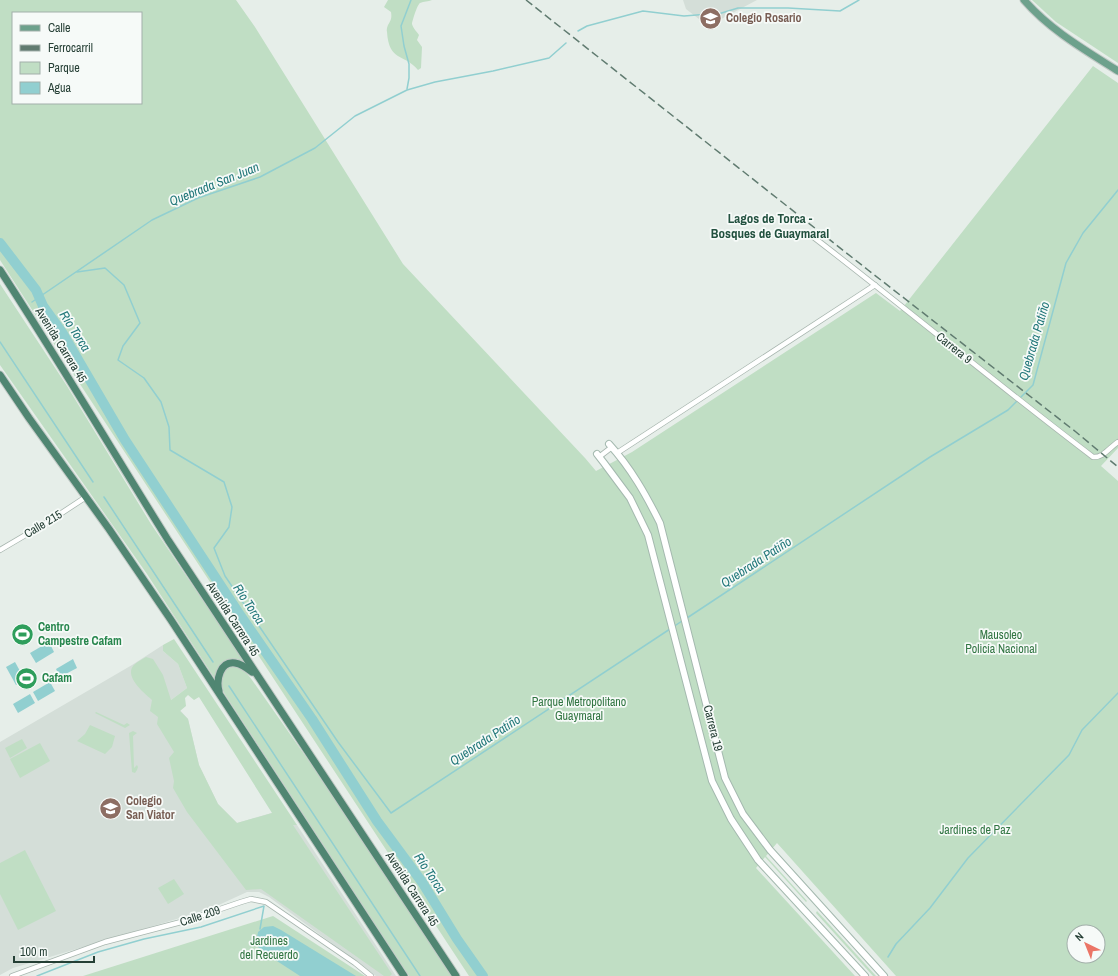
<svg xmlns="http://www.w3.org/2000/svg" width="1118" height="976" viewBox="0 0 1118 976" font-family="'Archivo Narrow',sans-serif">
<rect width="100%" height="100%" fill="#e6eee9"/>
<g fill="#d4ded8">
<polygon points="683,0 757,0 708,26 686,9"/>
<polygon points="163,645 163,651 178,664 187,688 171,700 188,719 199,765 218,804 237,823 275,812 282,820 297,825 396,976 376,976 269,897 259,892 247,892 210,909 13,968 0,975 0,742 132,665"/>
</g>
<g fill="#c0dec4" fill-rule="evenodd">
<path d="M 0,0 L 236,0 L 255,27 L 403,264 L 585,458 L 596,471 L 632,452 L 876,293 L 900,311 L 1093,66 L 1118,83 L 1118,448 L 1101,466 L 1118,481 L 1118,976 L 896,976 L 777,843 L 766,856 L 807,901 L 806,902 L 765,857 L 756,868 L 855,976 L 469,976 L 76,378 L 0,260 ZM 13,13 L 141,13 L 141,103 L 13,103 ZM 1074,932 L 1098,932 L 1098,956 L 1074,956 Z"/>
<path d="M 388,0 L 432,0 C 428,2 424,1 420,3 C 417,5 412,22 412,24 C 413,28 417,32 419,35 L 417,40 L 422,47 L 421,68 L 418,70 C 404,53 389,62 387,32 C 386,23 393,23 391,12 L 384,7 Z"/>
<polygon points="1032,0 1118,0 1118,63 1056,22"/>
<path d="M 0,284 L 67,386 L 151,524 L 244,661 C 229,659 218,663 215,679 L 147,574 L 0,365 Z"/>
<path d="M 174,639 L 297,825 L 293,825 L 392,974 L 390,976 L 384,976 L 261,889 L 246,890 L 187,812 L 173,788 L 174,781 L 169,758 L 174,752 L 157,724 L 158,717 L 150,711 L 152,700 C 144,693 122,675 135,664 C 138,661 143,659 146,657 L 153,659 L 163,675 L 171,700 L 187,688 L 178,664 L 163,651 L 163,645 ZM 188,695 L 194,700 L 199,697 L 272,813 L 237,823 L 218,804 L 199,765 L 188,719 L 180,711 L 186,706 L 185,698 Z"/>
<path d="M 232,666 C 242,666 246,672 252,680 L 311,764 L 452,976 L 409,976 L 226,696 C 219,684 216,673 232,666 Z"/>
<polygon points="96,712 124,725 127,723 130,725 125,728 95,713"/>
<polygon points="90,725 115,736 112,747 105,754 77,741 85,734"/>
<polygon points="133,731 137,733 133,736 134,768 137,765 138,767 137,770 135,773 132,772 129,733"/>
<polygon points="22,739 27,748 10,758 5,748"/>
<polygon points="40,743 50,761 20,778 10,759"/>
<polygon points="25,850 56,911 18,930 0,894 0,863"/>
<polygon points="174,879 184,894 168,904 158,888"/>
<polygon points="817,911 876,976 873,976 816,913"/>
<polygon points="273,916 365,976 83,976"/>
</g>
<g fill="#91cfd0">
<polygon points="49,642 54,652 36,663 30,653"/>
<polygon points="73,659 77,668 60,677 56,669"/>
<polygon points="15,662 25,680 16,685 6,667"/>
<polygon points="50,682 55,691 38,701 33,692"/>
<polygon points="30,694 35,703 18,713 13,704"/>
<polygon points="273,926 281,930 356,976 300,976 260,950 256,943 258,932 264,927"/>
</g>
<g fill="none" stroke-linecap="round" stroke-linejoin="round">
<g stroke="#91cfd0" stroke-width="1.5">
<polyline points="578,31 587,26 643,11 684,16 709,14 715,15 738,8 788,8 840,11 859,0"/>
<polyline points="407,89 409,78 409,64 404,46 401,26 411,0"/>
<polyline points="77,272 105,268 124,285 140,323 123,346 118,360 144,378 161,402 169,427 170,450 224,482 232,507 229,527 214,548 225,576 338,742 391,813 670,629"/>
<polyline points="32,302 152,220 198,198 260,177 315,148 355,116 407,90 435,82 493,71 549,58 566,43"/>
<polyline points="0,342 93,482"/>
<polyline points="104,497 213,662"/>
<polyline points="687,618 930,457 1008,410 1033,385 1066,263 1083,233 1118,190"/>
<polyline points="673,627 682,621"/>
<polyline points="229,686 420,976"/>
<polyline points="888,957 896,944 930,908 968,858 1069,755 1082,730 1118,693"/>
<polyline points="37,976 98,952 144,939 201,927 264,906 260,929"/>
</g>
<polyline stroke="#91cfd0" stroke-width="10" points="0,243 36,290 43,306 63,334 125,440 238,612 312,719 377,821 422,882 457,939 483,976"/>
<defs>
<g id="minor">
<path d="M 812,236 C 907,309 998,385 1093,457 C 1103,458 1110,447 1118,442"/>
<polyline points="617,453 875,285"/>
<polyline points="599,457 612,447"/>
<polyline points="0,550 51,520 86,497"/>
<polyline points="12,976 105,942 185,921 241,902 251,899 266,902 355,963 371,976"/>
</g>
<g id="secondary">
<path d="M 609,444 C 631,468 646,495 660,523 L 725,778 L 743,814 L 770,850 L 884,976"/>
<polyline points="597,454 604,463 630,498 648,535 712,781 731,819 758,860 865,976"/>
</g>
<path id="primary" d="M 1024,0 C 1050,30 1085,50 1118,71"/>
<g id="trunk">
<path d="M 0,270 C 58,359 112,450 168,540 L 456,976"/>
<polyline points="0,375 29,418 109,529 171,620 404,976"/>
<path d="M 219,691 C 216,680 220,661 235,663 C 242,664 247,668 252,672"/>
</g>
</defs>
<use href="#minor" stroke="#a8b6af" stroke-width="6"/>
<use href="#secondary" stroke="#a4b9af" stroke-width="8"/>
<use href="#primary" stroke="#c2c9c6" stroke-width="9"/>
<use href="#trunk" stroke="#c2c9c6" stroke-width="9"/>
<use href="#minor" stroke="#fff" stroke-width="4.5"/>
<use href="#secondary" stroke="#fff" stroke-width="6"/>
<use href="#primary" stroke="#6da18c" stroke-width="7"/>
<use href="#trunk" stroke="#508672" stroke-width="7"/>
<polyline stroke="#607b70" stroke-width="1.5" stroke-dasharray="8 4" stroke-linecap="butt" points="526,0 868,270 1076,432 1118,467"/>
</g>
<defs>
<symbol id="school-disc" viewBox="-11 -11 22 22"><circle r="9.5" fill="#8d6e63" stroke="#f6faf8"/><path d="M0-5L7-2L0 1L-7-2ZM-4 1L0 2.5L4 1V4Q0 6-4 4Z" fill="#fff"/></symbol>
<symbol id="stadium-disc" viewBox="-11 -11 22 22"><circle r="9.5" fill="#2e9e5b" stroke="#f6faf8"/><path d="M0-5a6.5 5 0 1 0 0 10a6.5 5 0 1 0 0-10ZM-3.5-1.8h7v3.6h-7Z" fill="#fff"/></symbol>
</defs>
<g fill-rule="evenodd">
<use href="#school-disc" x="698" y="6" width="25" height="25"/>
<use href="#stadium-disc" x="10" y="622" width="25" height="25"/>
<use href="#stadium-disc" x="14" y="666" width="25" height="25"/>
<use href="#school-disc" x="98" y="796" width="25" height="25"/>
</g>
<g text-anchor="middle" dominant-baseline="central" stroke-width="3.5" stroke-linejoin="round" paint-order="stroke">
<g font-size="12" font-weight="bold" fill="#785e54" stroke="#f6faf8" text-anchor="start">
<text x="726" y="18">Colegio Rosario</text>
<text x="126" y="801">Colegio<tspan x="126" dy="14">San Viator</tspan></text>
</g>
<g font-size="12" fill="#253f35" stroke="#f6faf8">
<text transform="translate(61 345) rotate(58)">Avenida Carrera 45</text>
<text transform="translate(954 348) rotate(39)">Carrera 9</text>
<text transform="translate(43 524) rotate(-31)">Calle 215</text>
<text transform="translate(233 619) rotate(57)">Avenida Carrera 45</text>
<text transform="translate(713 728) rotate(76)">Carrera 19</text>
<text transform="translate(412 889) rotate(57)">Avenida Carrera 45</text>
<text transform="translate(200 916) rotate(-18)">Calle 209</text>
</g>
<g font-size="12" font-weight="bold" fill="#27864d" stroke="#f6faf8" text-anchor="start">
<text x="38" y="627">Centro<tspan x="38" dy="14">Campestre Cafam</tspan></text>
<text x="42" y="678">Cafam</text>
</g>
<g font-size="12" fill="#317542" stroke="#f6faf8">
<text x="1001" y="635">Mausoleo<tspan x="1001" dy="14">Policía Nacional</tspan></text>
<text x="579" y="702">Parque Metropolitano<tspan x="579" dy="14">Guaymaral</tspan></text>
<text x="975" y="830">Jardines de Paz</text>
<text x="269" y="941">Jardines<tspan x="269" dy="14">del Recuerdo</tspan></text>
</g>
<g font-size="13" font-style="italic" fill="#217779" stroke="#f6faf8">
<text transform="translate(214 184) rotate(-22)">Quebrada San Juan</text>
<text transform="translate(75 331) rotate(57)">Río Torca</text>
<text transform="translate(1034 341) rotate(-74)">Quebrada Patiño</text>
<text transform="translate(756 562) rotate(-33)">Quebrada Patiño</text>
<text transform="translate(249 604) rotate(56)">Río Torca</text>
<text transform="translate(485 740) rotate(-33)">Quebrada Patiño</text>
<text transform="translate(430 873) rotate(56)">Río Torca</text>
</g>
<g font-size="13" font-weight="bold" fill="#22513f" stroke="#f6faf8">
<text x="770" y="218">Lagos de Torca -<tspan x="770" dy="15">Bosques de Guaymaral</tspan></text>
</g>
</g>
<rect x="12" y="12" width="130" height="92" fill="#f6faf8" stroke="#a2afaa"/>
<rect x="20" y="25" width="20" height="6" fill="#6da18c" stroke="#a2afaa"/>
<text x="48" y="32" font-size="12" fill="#253f35">Calle</text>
<rect x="20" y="45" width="20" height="6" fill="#607b70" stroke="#a2afaa"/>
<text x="48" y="52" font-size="12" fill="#253f35">Ferrocarril</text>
<rect x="20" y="62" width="20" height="12" fill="#c0dec4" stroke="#a2afaa"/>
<text x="48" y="72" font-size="12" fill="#253f35">Parque</text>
<rect x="20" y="82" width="20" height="12" fill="#91cfd0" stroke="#a2afaa"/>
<text x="48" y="92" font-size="12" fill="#253f35">Agua</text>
<g transform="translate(1086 944) rotate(317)"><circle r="19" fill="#f6faf8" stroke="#a2afaa"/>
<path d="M0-3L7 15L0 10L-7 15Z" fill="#eb7566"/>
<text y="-6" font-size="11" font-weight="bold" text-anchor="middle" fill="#253f35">N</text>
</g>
<path d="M14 956v6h80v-6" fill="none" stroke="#253f35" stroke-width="2"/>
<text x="20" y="956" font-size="12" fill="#253f35" stroke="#f6faf8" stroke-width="3" paint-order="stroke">100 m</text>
</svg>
